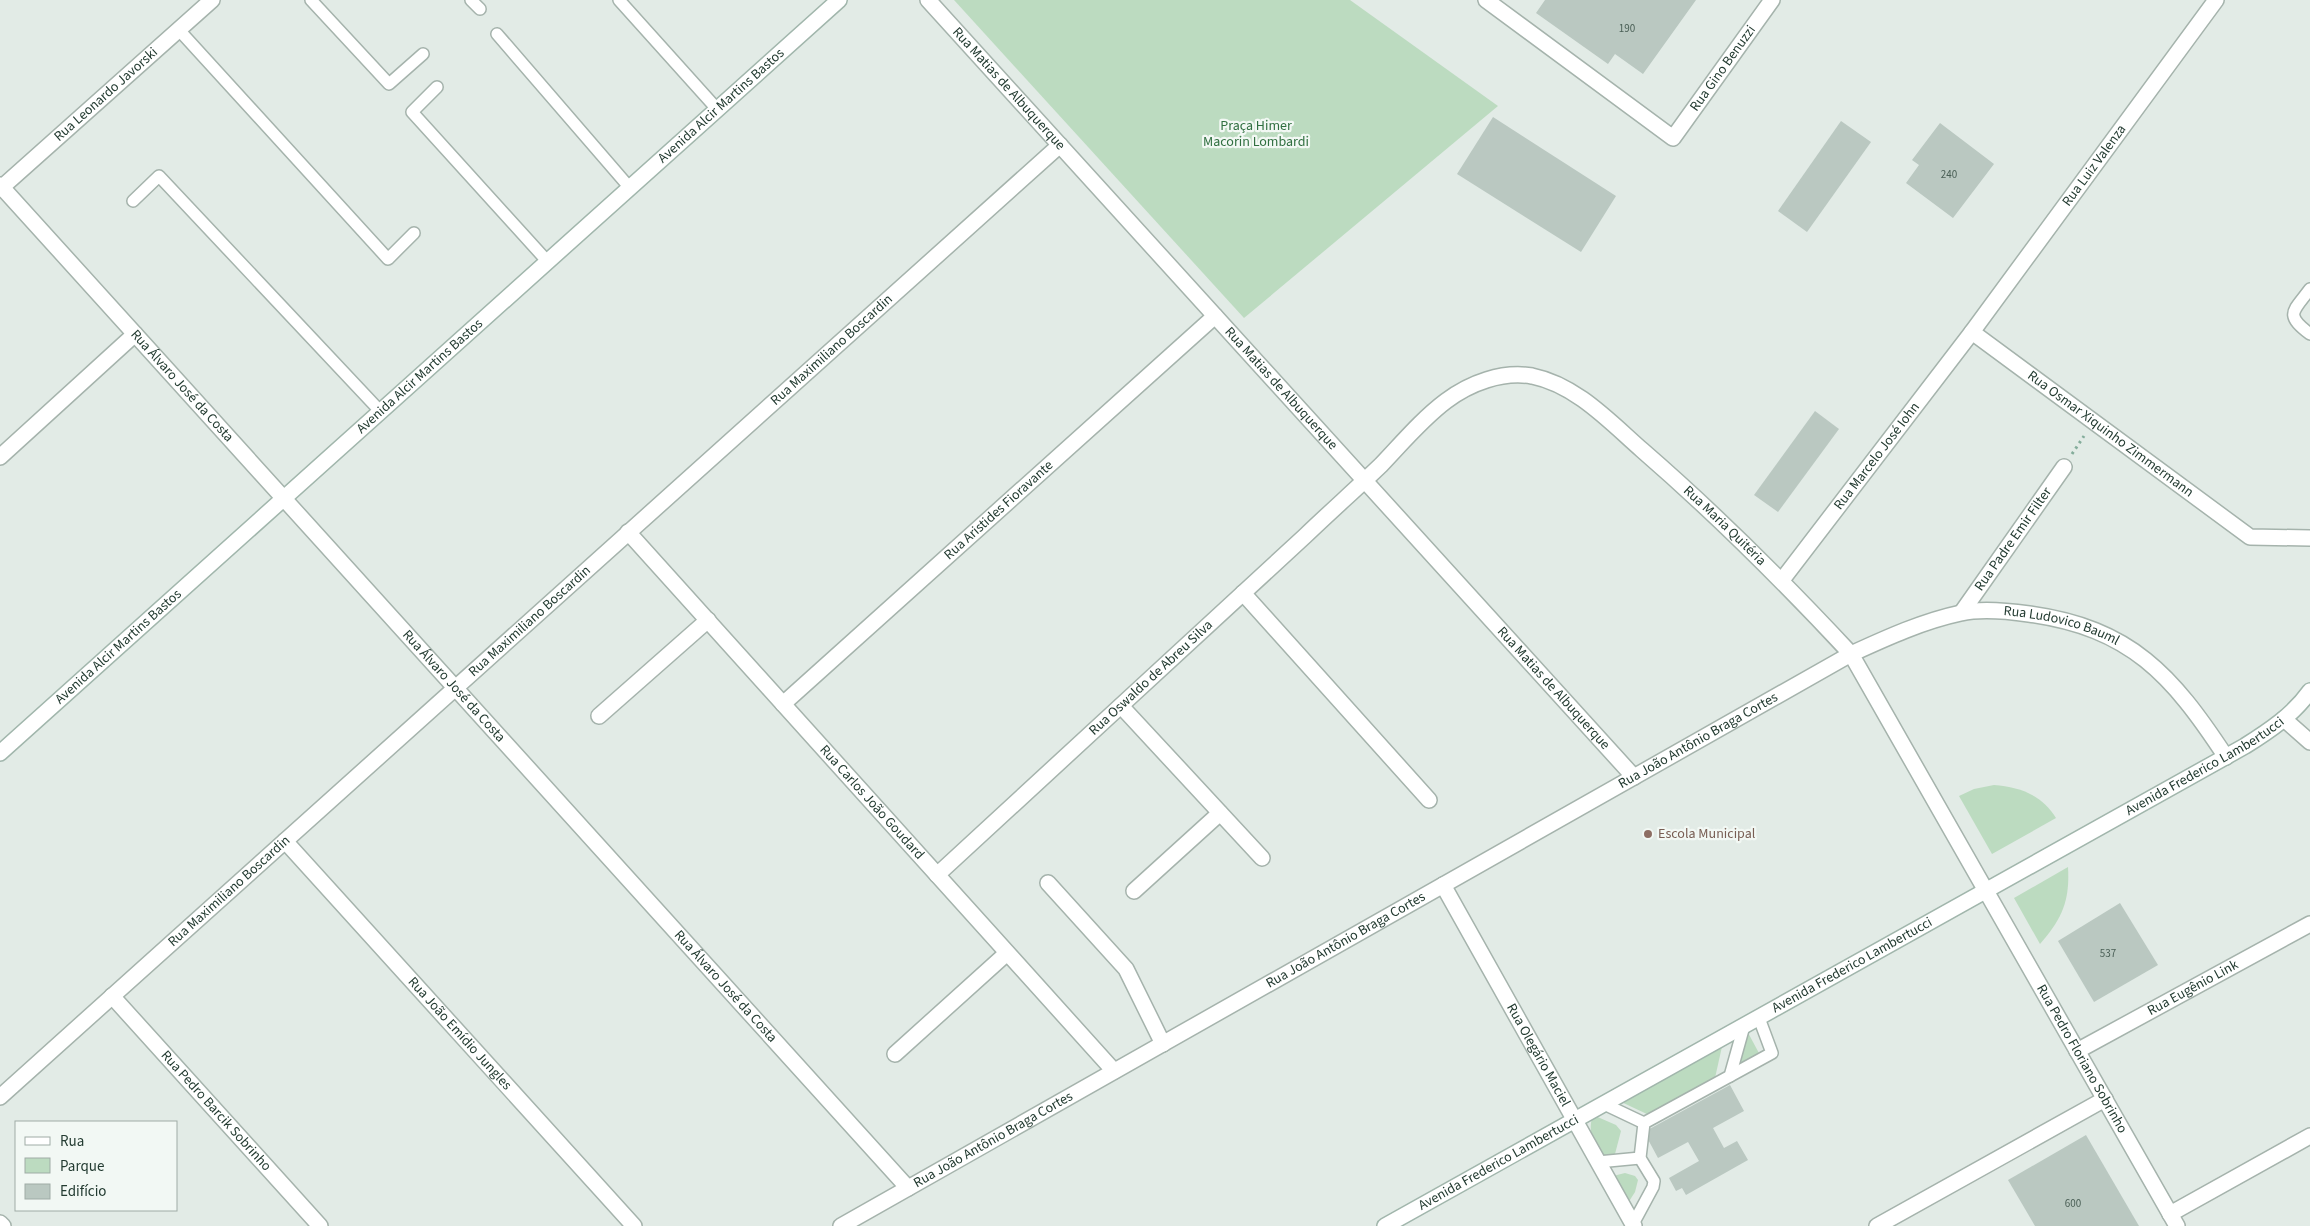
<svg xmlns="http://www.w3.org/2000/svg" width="2310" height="1226" viewBox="0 0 2310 1226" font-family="'Source Sans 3',sans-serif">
<rect width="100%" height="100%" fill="#e2ebe6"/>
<g fill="#bcdbc0">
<polygon points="954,0 1350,0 1498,106 1244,318"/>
<path d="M 1994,785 C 2020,787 2042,795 2056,818 L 1992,854 L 1959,796 L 1974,789 Z"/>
<path d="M 2068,867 C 2070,901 2062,919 2040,944 L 2014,898 Z"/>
<polygon points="1746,1029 1760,1055 1743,1064 1739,1060"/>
<polygon points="1723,1042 1715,1078 1649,1115 1617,1100"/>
<path d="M 1593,1115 L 1616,1125 L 1621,1131 L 1615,1154 L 1602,1156 C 1594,1141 1587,1132 1593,1115 Z"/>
<polygon points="1625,1173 1635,1176 1638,1180 1635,1192 1628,1203 1613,1176"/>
</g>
<g fill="#bac8c1">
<polygon points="1545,0 1696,0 1643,74 1615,54 1608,64 1536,13"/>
<polygon points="1493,117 1616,196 1581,252 1457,174"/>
<polygon points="1841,121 1871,142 1807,232 1778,211"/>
<polygon points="1940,123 1994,164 1953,218 1906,183 1919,165 1912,160"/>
<polygon points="1815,411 1839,429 1778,512 1754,495"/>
<polygon points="2120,903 2158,965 2094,1002 2058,941"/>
<polygon points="1730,1085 1744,1111 1713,1128 1724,1148 1737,1141 1748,1160 1686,1195 1682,1188 1676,1191 1669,1178 1699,1161 1688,1142 1658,1158 1644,1132"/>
<polygon points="2086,1135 2139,1226 2035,1226 2008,1180"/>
</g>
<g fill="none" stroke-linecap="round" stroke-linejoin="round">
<defs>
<g id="lane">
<polyline points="311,0 389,84 423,54"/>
<polyline points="471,0 480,9"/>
<polyline points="619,0 717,109"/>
<polyline points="179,30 388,259 414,233"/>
<polyline points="497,34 630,188"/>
<polyline points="437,87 412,112 548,262"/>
<polyline points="133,201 159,176 381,412"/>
<path d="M 2310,289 C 2293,312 2284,314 2310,334"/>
<polyline points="1730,1076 1772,1053 1759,1018"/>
<polyline points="1604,1104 1644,1123"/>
<polyline points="1598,1162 1640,1158"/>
<polyline points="1633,1224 1653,1187 1654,1181 1640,1158 1644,1123 1730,1076 1744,1026"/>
</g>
<g id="street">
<path id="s1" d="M 928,0 L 1634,777"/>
<path id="s2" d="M 1486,0 L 1673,138 L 1772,0"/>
<path id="s3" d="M 0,185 L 908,1188"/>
<path id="s4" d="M 0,189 L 212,0"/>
<path id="s5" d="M 1972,332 L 2250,537 L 2310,538"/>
<polyline points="0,457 135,334"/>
<path id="s6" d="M 628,532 L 1114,1071"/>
<path id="s7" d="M 1782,580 L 1972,332 L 2216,0"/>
<polyline points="1243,593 1429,800"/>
<path id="s8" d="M 1962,612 L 2064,467"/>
<path id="s9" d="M 783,704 L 1215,316"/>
<polyline points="1121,706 1262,858"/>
<polyline points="599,716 708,620"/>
<polyline points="2284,719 2310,742"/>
<path id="s10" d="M 285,841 L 634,1226"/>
<path id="s11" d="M 937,875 C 1060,762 1182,649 1305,536 C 1330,512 1356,489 1381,465 C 1402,443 1422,419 1446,401 C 1470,383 1502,371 1532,376 C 1576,385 1609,421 1642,450 C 1717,515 1783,581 1851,654 L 2177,1226"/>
<polyline points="1048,883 1126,969 1163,1044"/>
<path id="s12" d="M 1443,885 L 1634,1226"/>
<polyline points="1134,891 1220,813"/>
<path id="s13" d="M 112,996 L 320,1226"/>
<path id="s14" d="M 2077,1051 L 2310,924"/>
<polyline points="895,1054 1007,953"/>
<path id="s15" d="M 0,1097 L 1060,145"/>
<polyline points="2170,1214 2310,1136"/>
<polyline points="0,1223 3,1226"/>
<path id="s16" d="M 841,1226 L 1851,654 C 1886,638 1923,621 1961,613 C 1982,608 2008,611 2029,614 C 2131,628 2172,675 2226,757"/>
<polyline points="1877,1226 2105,1099"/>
</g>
<g id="secondary">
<path id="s17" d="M 0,753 L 839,0"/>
<path id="s18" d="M 1385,1226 L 2245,746 C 2269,731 2293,715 2310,691"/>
</g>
</defs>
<use href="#lane" stroke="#a5b3ac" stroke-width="14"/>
<use href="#street" stroke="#a5b3ac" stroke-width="18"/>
<use href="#secondary" stroke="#a1b6ac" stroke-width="18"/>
<polyline stroke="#84ad9b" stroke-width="3" stroke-dasharray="2.5 4" stroke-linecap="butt" points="2072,454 2084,436"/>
<use href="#lane" stroke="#fff" stroke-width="11"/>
<use href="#street" stroke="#fff" stroke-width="15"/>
<use href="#secondary" stroke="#fff" stroke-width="15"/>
</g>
<circle fill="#8d6e63" stroke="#f2f8f4" stroke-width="2" cx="1648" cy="834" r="5"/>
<g text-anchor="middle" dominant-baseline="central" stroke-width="4.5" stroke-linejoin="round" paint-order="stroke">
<g font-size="11" fill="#495e55">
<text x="1627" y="28">190</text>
<text x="1949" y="174">240</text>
<text x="2108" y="953">537</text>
<text x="2073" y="1203">600</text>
</g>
<g font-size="14" fill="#233b31" stroke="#f2f8f4">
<text stroke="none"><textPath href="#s2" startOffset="318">Rua Gino Benuzzi</textPath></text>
<text stroke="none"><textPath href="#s1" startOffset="120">Rua Matias de Albuquerque</textPath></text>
<text stroke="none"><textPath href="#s4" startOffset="142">Rua Leonardo Javorski</textPath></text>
<text stroke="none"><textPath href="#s17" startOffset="969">Avenida Alcir Martins Bastos</textPath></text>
<text stroke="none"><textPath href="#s7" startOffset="519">Rua Luiz Valenza</textPath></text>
<text stroke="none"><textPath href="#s15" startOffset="1118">Rua Maximiliano Boscardin</textPath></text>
<text stroke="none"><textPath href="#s17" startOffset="564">Avenida Alcir Martins Bastos</textPath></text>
<text stroke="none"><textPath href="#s3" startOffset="271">Rua Álvaro José da Costa</textPath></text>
<text stroke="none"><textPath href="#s1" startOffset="525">Rua Matias de Albuquerque</textPath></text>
<text stroke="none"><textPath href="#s5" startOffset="172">Rua Osmar Xiquinho Zimmermann</textPath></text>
<text stroke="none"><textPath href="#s7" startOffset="156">Rua Marcelo José Iohn</textPath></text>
<text stroke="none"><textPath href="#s9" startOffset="290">Rua Aristides Fioravante</textPath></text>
<text stroke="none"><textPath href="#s11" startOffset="1034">Rua Maria Quitéria</textPath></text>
<text stroke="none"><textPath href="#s8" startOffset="89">Rua Padre Emir Filter</textPath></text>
<text stroke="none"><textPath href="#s15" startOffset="712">Rua Maximiliano Boscardin</textPath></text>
<text stroke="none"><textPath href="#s16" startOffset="1381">Rua Ludovico Bauml</textPath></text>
<text stroke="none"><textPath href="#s17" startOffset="159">Avenida Alcir Martins Bastos</textPath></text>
<text stroke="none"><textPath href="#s11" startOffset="291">Rua Oswaldo de Abreu Silva</textPath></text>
<text stroke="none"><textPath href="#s3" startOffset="676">Rua Álvaro José da Costa</textPath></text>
<text stroke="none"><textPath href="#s1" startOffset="930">Rua Matias de Albuquerque</textPath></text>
<text stroke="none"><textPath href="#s16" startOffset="985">Rua João Antônio Braga Cortes</textPath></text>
<text stroke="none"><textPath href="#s18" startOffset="940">Avenida Frederico Lambertucci</textPath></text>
<text stroke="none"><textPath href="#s6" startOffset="364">Rua Carlos João Goudard</textPath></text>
<text stroke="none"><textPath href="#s15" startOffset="308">Rua Maximiliano Boscardin</textPath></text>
<text stroke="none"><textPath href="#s16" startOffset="580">Rua João Antônio Braga Cortes</textPath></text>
<text stroke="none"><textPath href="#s18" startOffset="535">Avenida Frederico Lambertucci</textPath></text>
<text stroke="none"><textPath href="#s3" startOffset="1081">Rua Álvaro José da Costa</textPath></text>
<text stroke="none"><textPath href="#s14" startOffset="132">Rua Eugênio Link</textPath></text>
<text stroke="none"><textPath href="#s10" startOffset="260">Rua João Emídio Jungles</textPath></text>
<text stroke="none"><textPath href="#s12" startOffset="195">Rua Olegário Maciel</textPath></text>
<text stroke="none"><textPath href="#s11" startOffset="1680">Rua Pedro Floriano Sobrinho</textPath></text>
<text stroke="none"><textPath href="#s13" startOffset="155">Rua Pedro Barcik Sobrinho</textPath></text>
<text stroke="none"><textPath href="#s16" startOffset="175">Rua João Antônio Braga Cortes</textPath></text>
<text stroke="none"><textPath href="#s18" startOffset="130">Avenida Frederico Lambertucci</textPath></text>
</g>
<g font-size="14" fill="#306f40" stroke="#f2f8f4">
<text x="1256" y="126">Praça Himer<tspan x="1256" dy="16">Macorin Lombardi</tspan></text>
</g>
<g font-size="14" fill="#785e54" stroke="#f2f8f4" text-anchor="start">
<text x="1658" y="834">Escola Municipal</text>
</g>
</g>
<rect x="15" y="1121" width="162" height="90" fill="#f2f8f4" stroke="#9faca6"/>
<rect x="25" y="1137" width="25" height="8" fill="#ffffff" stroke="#9faca6"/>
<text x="60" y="1146" font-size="15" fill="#233b31">Rua</text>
<rect x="25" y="1158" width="25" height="15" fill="#bcdbc0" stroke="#9faca6"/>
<text x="60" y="1171" font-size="15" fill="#233b31">Parque</text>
<rect x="25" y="1184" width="25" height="15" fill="#bac8c1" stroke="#9faca6"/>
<text x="60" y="1196" font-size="15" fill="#233b31">Edifício</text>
</svg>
